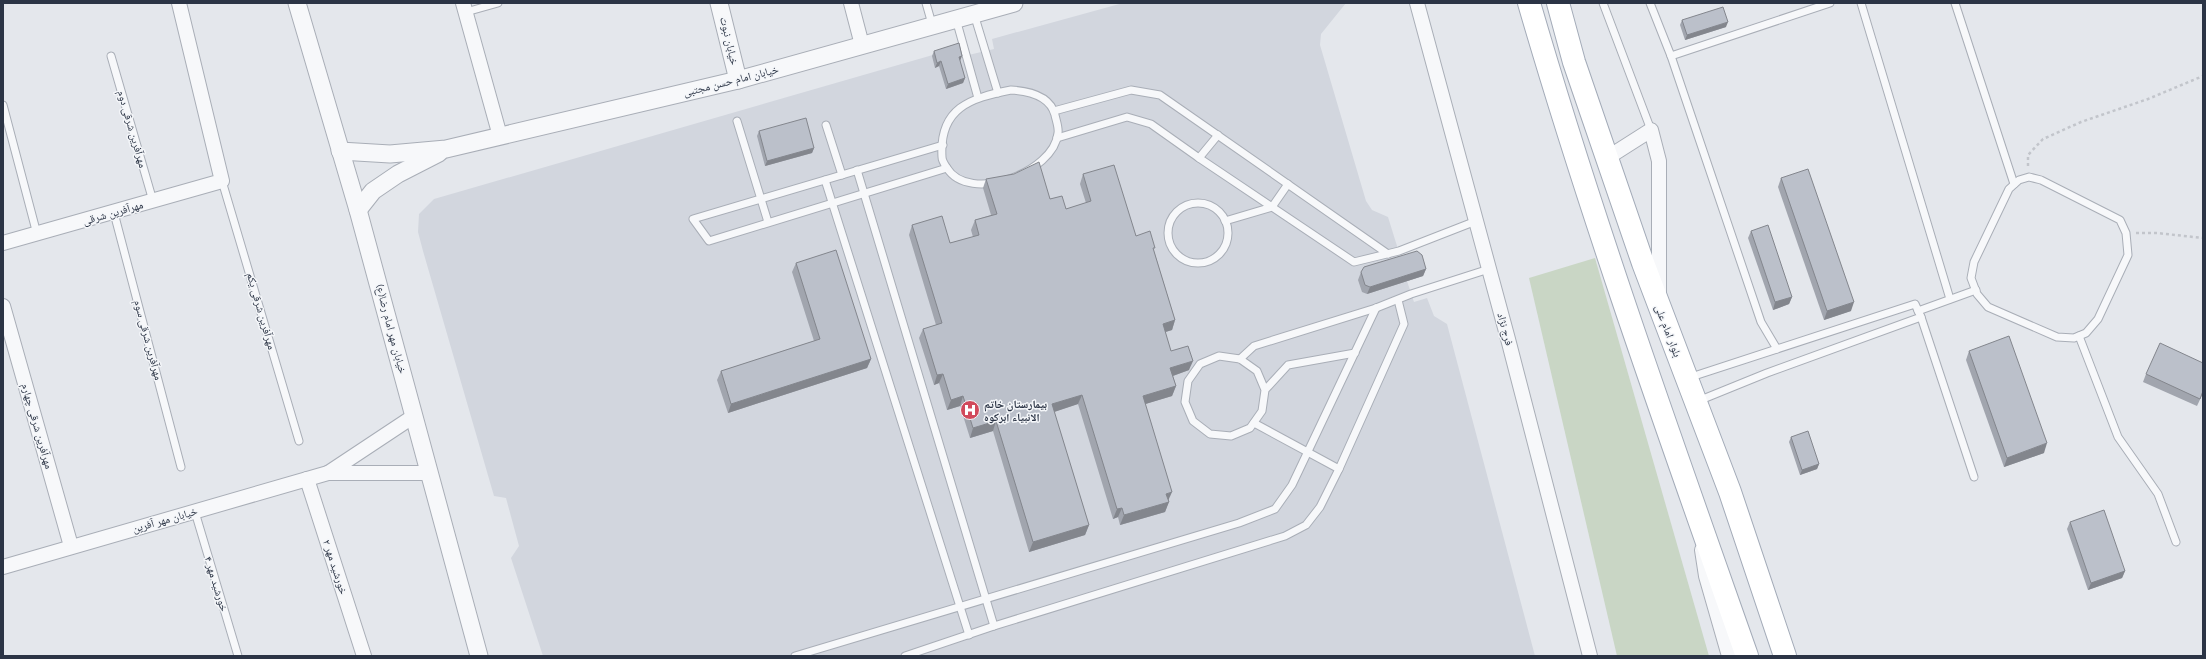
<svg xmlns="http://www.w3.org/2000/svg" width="2206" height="659" viewBox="0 0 2206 659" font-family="Raleway,'Noto Naskh Arabic',sans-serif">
<rect width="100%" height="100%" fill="#e4e7ec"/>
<polygon fill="#d2d6de" points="1123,3 1346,3 1321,34 1320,45 1366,201 1372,210 1388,217 1402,262 1422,273 1420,277 1407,281 1414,302 1427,298 1434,316 1447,324 1535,656 543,656 511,558 519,546 506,498 494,496 423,251 418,232 419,214 434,199 957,48 960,57 994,49 992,39"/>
<polygon fill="#c9d6c5" points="1595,258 1709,656 1617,656 1529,278"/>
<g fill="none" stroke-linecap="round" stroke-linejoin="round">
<defs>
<g id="service">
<polyline points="926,3 932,24"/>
<polyline points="1603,3 1651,130"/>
<polyline points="1650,3 1671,56 1830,3"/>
<polyline points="1861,3 1950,299"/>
<polyline points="1955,3 2014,184"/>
<polyline points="466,12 498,3"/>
<polyline points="974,14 998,93"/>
<polyline points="956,19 978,98"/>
<polyline points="111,56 153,201"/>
<polyline points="1671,56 1761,322 1777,349"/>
<path d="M 1011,90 C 1028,91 1050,95 1055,115 C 1056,120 1059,128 1058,133 C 1054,173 969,204 947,168 C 945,165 942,161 942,157 C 939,108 970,98 1011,90 Z"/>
<polyline points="3,105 37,234"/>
<polyline points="1054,111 1131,90 1160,95 1388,254"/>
<polyline points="737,121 768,222"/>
<polyline points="826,125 842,175"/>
<polyline points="1057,138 1127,117 1151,124 1199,158 1354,262 1399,251 1476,221"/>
<polyline points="943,145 693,219 709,241 947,168"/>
<polyline points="1199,158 1218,135"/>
<polyline points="857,170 994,626"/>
<polygon points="2029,177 2041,180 2120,220 2126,233 2128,255 2098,319 2086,333 2074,338 2057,337 1988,307 1977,294 1971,278 1974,262 2009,189 2019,180"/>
<polyline points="825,180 969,635"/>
<polyline points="222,181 299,441"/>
<circle cx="1198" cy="233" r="30"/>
<polyline points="114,213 181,467"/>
<polyline points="1225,221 1272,207 1288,184"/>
<polyline points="1918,311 1976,290"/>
<polyline points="1921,317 1974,477"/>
<polyline points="2079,336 2118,437 2158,494 2176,542"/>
<polyline points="1240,359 1254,346 1376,308 1411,294 1489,269"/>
<polyline points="1688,378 1915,304 1921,317 1767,373 1698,401"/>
<polyline points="1265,390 1257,371 1240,359 1219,356 1200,364 1188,381 1185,402 1193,421 1210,434 1231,436 1250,428 1262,411 1265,390 1288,365 1355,353"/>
<polyline points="1254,423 1339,469"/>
<polyline points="195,512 238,656"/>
<polyline points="795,656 1239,523 1275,509 1292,485 1376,308"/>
<polyline points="905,656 994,626 1285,536 1306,525 1320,507 1339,469 1404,324 1398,300"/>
</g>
<g id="minor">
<polyline points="463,3 500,136"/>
<polyline points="851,3 862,45"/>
<polyline points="1417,3 1508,339 1590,656"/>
<polyline points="1607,158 1651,130 1659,161 1659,292"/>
<polyline points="3,243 222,181 179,3"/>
<polyline points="3,306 71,546"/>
<polyline points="328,473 414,416"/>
<polyline points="307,479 364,656"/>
<polyline points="1702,550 1706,576 1729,656"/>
<polyline points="3,567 328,473 430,473"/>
</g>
<g id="tertiary">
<polyline points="297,3 358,210 479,656"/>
<polyline points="719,3 738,80"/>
<polyline points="340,151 390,154 446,149 738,80 1014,3"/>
<polyline points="358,210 373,191 398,174 439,153"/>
</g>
<g id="primary">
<path d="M 1529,3 C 1593,223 1671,440 1747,656"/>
<polyline points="1558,3 1574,62 1643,263 1730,492 1785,656"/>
</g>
</defs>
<use href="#service" stroke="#a9aeb7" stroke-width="9"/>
<use href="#minor" stroke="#a9aeb7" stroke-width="16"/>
<use href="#tertiary" stroke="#a9aeb7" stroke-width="19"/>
<use href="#primary" stroke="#a3abb8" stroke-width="24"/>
<g stroke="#c2c5cb" stroke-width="2.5" stroke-dasharray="3 3" stroke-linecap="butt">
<polyline points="2028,166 2028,155 2043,139 2081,122 2148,99 2203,76"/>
<polyline points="2136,233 2157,233 2203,238"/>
</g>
<use href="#service" stroke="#f7f8fa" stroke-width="7"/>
<use href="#minor" stroke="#f7f8fa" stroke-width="14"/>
<use href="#tertiary" stroke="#f7f8fa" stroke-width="17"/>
<use href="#primary" stroke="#fff" stroke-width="22"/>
</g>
<g fill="#a1a5ae">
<polygon points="1682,20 1726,27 1685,40 1680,25"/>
<polygon points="934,51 960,61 965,78 963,83 946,89 939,66 935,68 932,56"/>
<polygon points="759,131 814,148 812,153 765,166 757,136"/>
<polygon points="1083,174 1136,236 1154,251 1175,320 1172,330 1165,332 1171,351 1189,370 1173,376 1176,386 1172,396 1145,404 1169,501 1165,512 1120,525 1118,517 1113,519 1078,404 1054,412 1089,525 1085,535 1029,552 993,431 970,438 960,406 947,410 939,383 934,385 919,338 923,329 936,325 909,235 912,225 950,243 973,237 971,230 975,220 991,215 983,188 986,179 1050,199 1066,209 1086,203 1080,184"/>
<polygon points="1781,178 1851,311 1824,320 1778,187"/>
<polygon points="1751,231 1792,297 1789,304 1773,310 1748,238"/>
<polygon points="796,263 871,359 867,368 728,413 717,380 721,371 814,341 792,272"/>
<polygon points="1426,269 1423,276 1367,294 1362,292 1358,280 1361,272"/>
<polygon points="1969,351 2044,453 2004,467 1966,360"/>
<polygon points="2146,374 2203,393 2197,406 2143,382"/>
<polygon points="1791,437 1819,464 1817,469 1800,475 1789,442"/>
<polygon points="2070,522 2125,571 2122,578 2088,590 2067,529"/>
</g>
<g fill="#83868d">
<polygon points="1728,22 1726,27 1685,40 1687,35"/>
<polygon points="962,56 960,61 957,62 959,57"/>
<polygon points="941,61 939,66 935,68 937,63"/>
<polygon points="965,78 963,83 946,89 948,84"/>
<polygon points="814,148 812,153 765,166 767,161"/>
<polygon points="1426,269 1423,276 1367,294 1370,287"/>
<polygon points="1792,297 1789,304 1773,310 1775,302"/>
<polygon points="1854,302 1851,311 1824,320 1827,311"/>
<polygon points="1175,320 1172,330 1159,334 1163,324"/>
<polygon points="871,359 867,368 728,413 731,404"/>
<polygon points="1193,361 1189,370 1167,378 1170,368"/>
<polygon points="943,374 939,383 934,385 937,375"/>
<polygon points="1176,386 1172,396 1139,406 1143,396"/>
<polygon points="1082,395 1078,404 1048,414 1052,404"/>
<polygon points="963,396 960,406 947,410 951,400"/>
<polygon points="996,421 993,431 970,438 973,428"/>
<polygon points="2047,443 2044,453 2004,467 2007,458"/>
<polygon points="1819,464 1817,469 1800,475 1802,470"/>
<polygon points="1172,492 1168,501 1166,494"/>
<polygon points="1169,502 1165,512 1120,525 1124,515"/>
<polygon points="1122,508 1118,517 1113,519 1117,509"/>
<polygon points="1089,525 1085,535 1029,552 1033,542"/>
<polygon points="2125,571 2122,578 2088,590 2091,583"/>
</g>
<g fill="#bbc0ca" stroke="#83868d">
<polygon points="1723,7 1728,22 1687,35 1682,20"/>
<polygon points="959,43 962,56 959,57 965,78 948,84 941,61 937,63 934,51"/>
<polygon points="806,118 814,148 767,161 759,131"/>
<polygon points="1039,162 1050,199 1062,196 1066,209 1091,201 1083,174 1114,165 1136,236 1150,231 1155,248 1153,248 1175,320 1163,324 1171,351 1188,346 1193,361 1170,368 1176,386 1143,396 1172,492 1166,494 1169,502 1124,515 1122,508 1117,509 1082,395 1052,404 1089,525 1033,542 996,421 973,428 963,396 951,400 943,374 937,375 923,329 942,323 912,225 942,216 950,243 979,235 975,220 997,214 986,179 1014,174"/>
<polygon points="1808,169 1854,302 1827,311 1781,178"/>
<polygon points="1768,225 1792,297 1775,302 1751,231"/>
<polygon points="836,250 871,359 731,404 721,371 820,339 796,263"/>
<polygon points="1417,251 1422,255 1426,269 1370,287 1365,285 1361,272 1364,267"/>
<polygon points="2009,336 2047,443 2007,458 1969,351"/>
<polygon points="2160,343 2203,363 2203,391 2200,399 2146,374"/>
<polygon points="1808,431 1819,464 1802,470 1791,437"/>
<polygon points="2104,510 2125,571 2091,583 2070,522"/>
</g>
<defs>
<symbol id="hospital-disc" viewBox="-11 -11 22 22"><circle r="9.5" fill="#d1495b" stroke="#f4f6f9"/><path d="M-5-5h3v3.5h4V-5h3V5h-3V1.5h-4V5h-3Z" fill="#fff"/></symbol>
</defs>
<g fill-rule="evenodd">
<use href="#hospital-disc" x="959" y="399" width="22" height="22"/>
</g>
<g text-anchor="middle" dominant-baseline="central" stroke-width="3" stroke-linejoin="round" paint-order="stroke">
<g font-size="11" fill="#2b3445" stroke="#f4f6f9">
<text transform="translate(729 41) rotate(77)">خیابان نبوت</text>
<text transform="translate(731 81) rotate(-14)">خیابان امام حسن مجتبی</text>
<text transform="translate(132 129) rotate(74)">مهرآفرین شرقی دوم</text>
<text transform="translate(113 213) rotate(-16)">مهرآفرین شرقی</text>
<text transform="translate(261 311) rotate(74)">مهرآفرین شرقی یکم</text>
<text transform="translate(391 329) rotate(75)">خیابان مهر امام رضا(ع)</text>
<text transform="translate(1505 329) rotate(75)">فرج نژاد</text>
<text transform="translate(1668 331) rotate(69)">بلوار امام علی</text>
<text transform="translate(148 340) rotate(75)">مهرآفرین شرقی سوم</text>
<text transform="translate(37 426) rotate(74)">مهرآفرین شرقی چهارم</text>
<text transform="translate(165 520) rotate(-16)">خیابان مهر آفرین</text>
<text transform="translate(335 567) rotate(72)">خورشید مهر ۲</text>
<text transform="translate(216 584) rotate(73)">خورشید مهر ۴</text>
</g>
<g font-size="11" font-weight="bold" fill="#2b3445" stroke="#f4f6f9" text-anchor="start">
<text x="984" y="404">بیمارستان خاتم<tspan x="984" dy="13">الانبیاء ابرکوه</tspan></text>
</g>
</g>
<rect width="2206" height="659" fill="none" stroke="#2b3445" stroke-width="8"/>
</svg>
